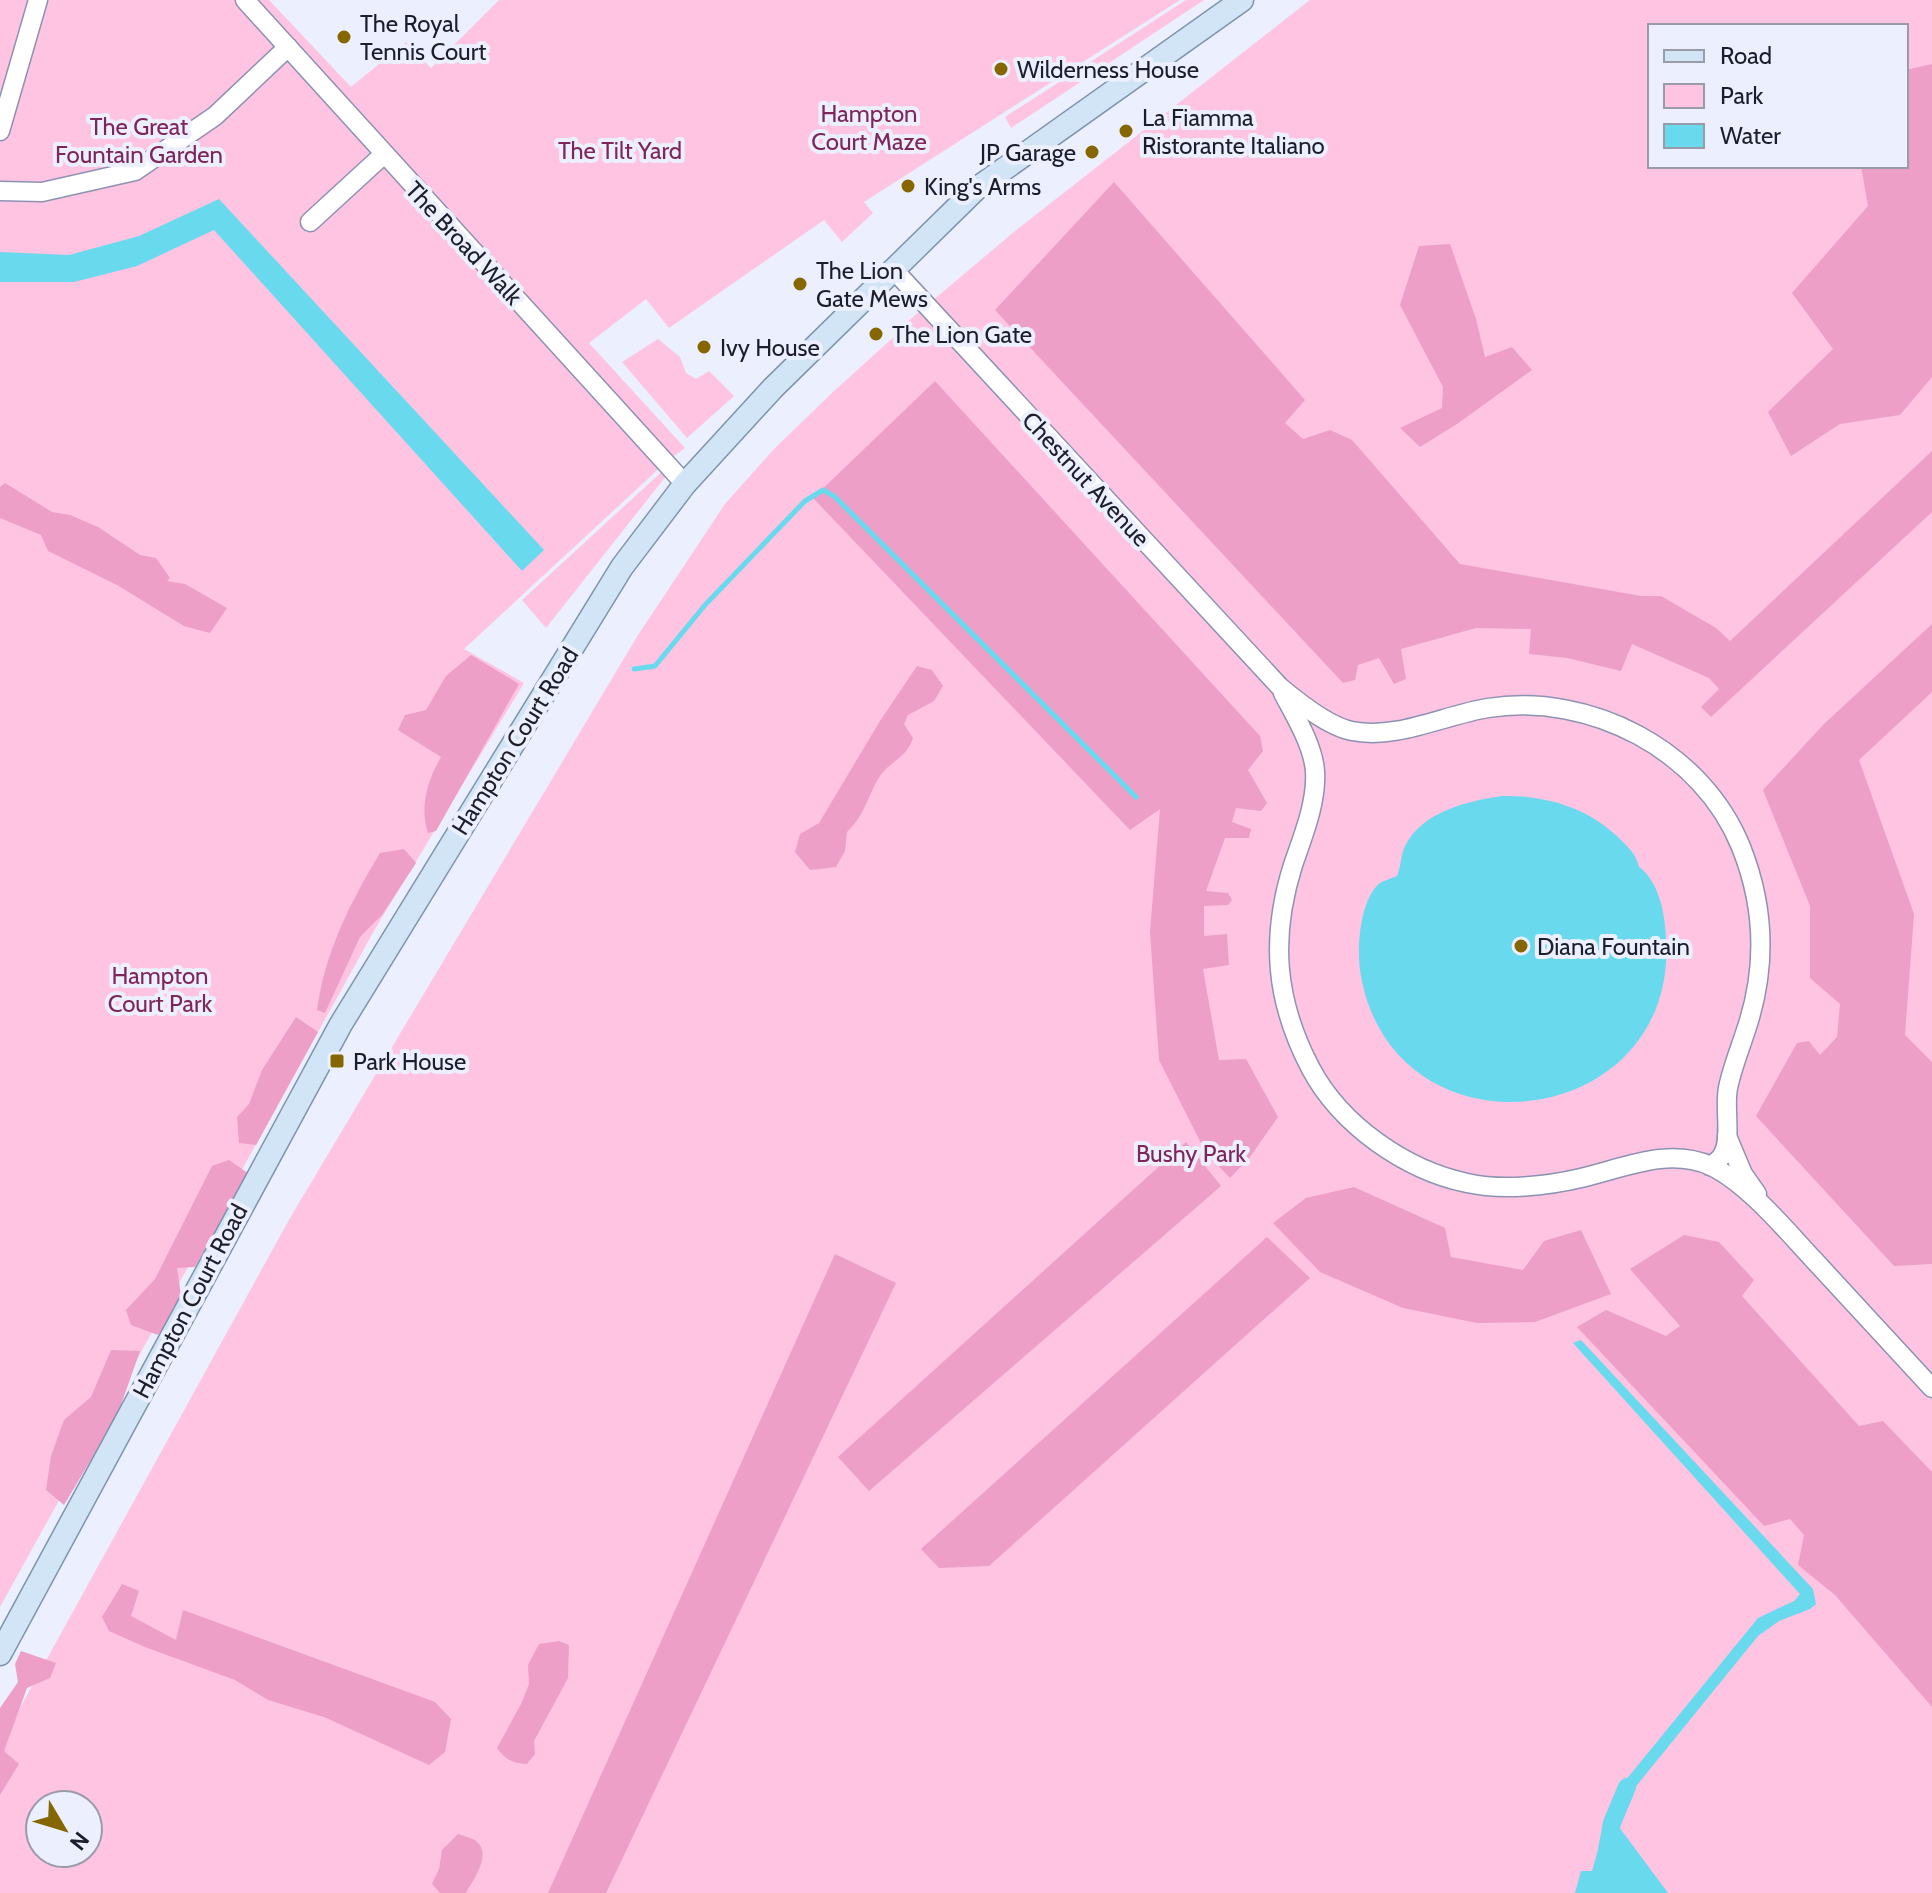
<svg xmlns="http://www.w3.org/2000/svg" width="1932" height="1893" viewBox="0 0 1932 1893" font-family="Cabin,sans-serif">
<rect width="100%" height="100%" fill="#eceffd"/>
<g fill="#fec4e2" fill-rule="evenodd">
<polygon points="0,0 269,0 351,87 406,42 431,68 499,0 1180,0 864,202 873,213 842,242 824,220 669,328 646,299 589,343 685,448 666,462 464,649 524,683 375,929 0,1607"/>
<polygon points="1186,0 1204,0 1011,128 1005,117"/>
<path d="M 1310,0 L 1932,0 L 1932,1893 L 0,1893 L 0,1744 L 290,1218 L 638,635 L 725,504 L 775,448 L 833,392 L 907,325 L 906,323 L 1015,231 ZM 1650,26 L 1906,26 L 1906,166 L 1650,166 ZM 40,1805 L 88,1805 L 88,1853 L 40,1853 Z"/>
<polygon points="658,339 680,357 686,373 696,379 709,371 734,396 687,438 622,362"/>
<polygon points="667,467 670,471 546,628 522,600"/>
</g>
<g fill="#ed9fc8">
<polygon points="1932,64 1932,377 1900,415 1840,424 1791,456 1768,412 1833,349 1792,293 1868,206 1861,166 1906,166 1906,70"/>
<polygon points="1114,182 1305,400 1285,423 1303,439 1330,430 1352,440 1460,564 1641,596 1661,596 1716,628 1730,641 1932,451 1932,512 1711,717 1701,707 1719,689 1709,678 1632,644 1621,671 1567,658 1529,654 1531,629 1476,628 1401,649 1406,679 1394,684 1379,658 1358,665 1355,680 1343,683 995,310"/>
<polygon points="1450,244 1476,319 1485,357 1512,347 1532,370 1457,424 1420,447 1400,428 1442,408 1443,387 1400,305 1419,246"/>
<polygon points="935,381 1260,736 1263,751 1248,770 1267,803 1261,811 1236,808 1232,822 1251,829 1249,838 1225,838 1206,891 1228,893 1232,900 1228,905 1204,906 1204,936 1227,934 1229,965 1203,969 1219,1060 1246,1059 1278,1117 1250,1157 1230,1178 1206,1153 1159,1060 1150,932 1160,809 1130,830 813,498"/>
<polygon points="5,483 52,512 70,515 98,527 140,555 156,558 170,578 167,581 185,584 227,608 210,633 184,626 117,585 48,551 41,535 0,518 0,487"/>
<polygon points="1932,624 1932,692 1859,760 1914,914 1905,1035 1932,1062 1932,1264 1894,1266 1756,1116 1797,1043 1809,1041 1820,1055 1837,1037 1840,1004 1810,978 1810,906 1763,790 1824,724"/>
<path d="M 471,655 L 519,684 L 436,831 L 428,833 C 419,806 428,780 441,757 L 398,730 L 405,715 L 426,710 L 446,676 Z"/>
<path d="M 917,666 L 932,670 L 943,686 L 934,701 L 908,715 L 904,724 L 913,738 C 906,759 891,760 880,776 C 867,796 866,814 847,832 L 845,851 L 836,867 L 810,870 L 795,852 L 800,834 L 819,823 L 880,721 Z"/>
<path d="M 404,849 L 416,863 L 382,915 L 360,937 L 325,1013 L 317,1010 C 325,952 350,903 380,853 Z"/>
<polygon points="296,1017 318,1032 256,1145 239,1143 237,1117 249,1104 262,1070"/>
<polygon points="1186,1142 1221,1186 869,1491 838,1457"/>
<polygon points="229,1160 248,1173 195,1267 177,1268 182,1302 158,1335 131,1325 126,1310 155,1279 212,1166"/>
<polygon points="1354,1187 1445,1228 1451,1257 1523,1270 1544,1241 1581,1230 1611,1294 1535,1322 1477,1323 1403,1308 1320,1272 1273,1223 1306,1198"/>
<polygon points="1684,1235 1719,1242 1754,1280 1742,1296 1859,1426 1883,1421 1932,1472 1932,1707 1835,1595 1798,1565 1804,1535 1790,1519 1764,1526 1577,1327 1606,1310 1666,1336 1680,1326 1630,1269"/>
<polygon points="1267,1237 1310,1278 989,1566 939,1568 921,1549"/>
<polygon points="835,1254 896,1283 606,1893 548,1893"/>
<polygon points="111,1350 140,1351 117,1416 64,1505 46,1490 51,1456 64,1420 91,1397"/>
<polygon points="122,1584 139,1591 131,1616 176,1640 183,1610 435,1702 451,1719 445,1752 429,1765 324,1717 268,1700 235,1680 145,1647 109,1631 102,1617"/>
<path d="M 559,1641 L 569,1645 L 568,1678 L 534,1741 L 535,1754 L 527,1764 C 512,1763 506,1760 497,1748 L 521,1704 L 529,1684 L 528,1665 L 539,1644 Z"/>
<polygon points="21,1651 56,1663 50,1678 27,1688 4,1751 19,1764 0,1795 0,1708 18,1682 15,1664"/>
<path d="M 458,1834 C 463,1836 473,1838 477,1842 C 492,1855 473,1880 466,1893 L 440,1893 L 432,1884 L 439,1869 L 442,1850 Z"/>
</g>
<g fill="#69daee">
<polygon points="219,199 544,550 522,571 214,230 137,266 74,282 0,282 0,252 69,255 139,236"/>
<path d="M 1502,796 C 1547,795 1590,808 1622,841 C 1631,850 1636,855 1639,867 C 1659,881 1665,914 1666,938 C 1679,1134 1389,1166 1360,970 C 1357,946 1360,899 1380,883 C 1385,880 1392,878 1397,876 C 1401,866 1401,854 1405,846 C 1422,812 1467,801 1502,796 Z"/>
<polygon points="1581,1340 1813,1589 1816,1604 1810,1609 1779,1621 1758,1636 1629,1795 1622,1812 1614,1808 1625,1781 1758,1618 1794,1601 1800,1594 1573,1343"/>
<polygon points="1606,1822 1619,1827 1668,1893 1575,1893 1581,1871 1592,1871"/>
</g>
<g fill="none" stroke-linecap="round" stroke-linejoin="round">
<polyline stroke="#69daee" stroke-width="5" points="634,669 655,666 705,605 805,501 823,490 834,496 1136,797"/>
<polyline stroke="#69daee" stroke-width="18" points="1599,1893 1612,1823 1627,1787"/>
<defs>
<g id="minor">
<polyline points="245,0 685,484"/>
<polyline points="0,131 38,0"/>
<polyline points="0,191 42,192 135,171 215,116 288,47"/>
<polyline points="310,222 383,155"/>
<path d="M 893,269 L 1280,687 C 1298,702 1329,727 1352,731 C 1397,740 1444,715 1488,708 C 1590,692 1702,750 1741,847 C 1765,907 1767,968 1746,1030 C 1740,1049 1732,1068 1728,1088 C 1724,1107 1732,1138 1723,1154 C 1720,1160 1715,1163 1710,1166"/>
<path d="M 1283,693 C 1295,716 1313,745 1315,771 C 1317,802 1303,836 1293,865 C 1270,938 1275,1001 1311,1069 C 1341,1125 1405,1170 1467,1183 C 1503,1191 1547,1186 1581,1178 C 1624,1168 1668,1147 1711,1166 C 1747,1183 1786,1230 1813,1259 C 1853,1302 1892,1345 1932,1388"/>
<polyline points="1727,1136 1743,1174 1757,1194"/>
</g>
<polyline id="major" points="0,1654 341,1024 622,567 685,484 773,388 976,189 1242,0"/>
</defs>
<use href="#minor" stroke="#8d92b3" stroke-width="21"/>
<use href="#major" stroke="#7e94ac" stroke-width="25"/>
<use href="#minor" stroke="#fff" stroke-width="18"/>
<use href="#major" stroke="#d1e5f7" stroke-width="22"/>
</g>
<g fill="#856600" stroke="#eceffd" stroke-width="3">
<circle cx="344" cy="37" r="8"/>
<circle cx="1001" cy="69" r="8"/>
<circle cx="1126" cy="131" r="8"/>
<circle cx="1092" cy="152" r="8"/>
<circle cx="908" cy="186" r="8"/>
<circle cx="800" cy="284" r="8"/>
<circle cx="876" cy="334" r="8"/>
<circle cx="704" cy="347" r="8"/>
<circle cx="1521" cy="946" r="8"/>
<rect x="329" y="1053" width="16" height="16" rx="4"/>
</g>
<g text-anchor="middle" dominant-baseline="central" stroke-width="8" stroke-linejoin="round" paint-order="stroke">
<g font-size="24" fill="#1c1e2b" stroke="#eceffd" text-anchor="start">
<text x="360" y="23">The Royal<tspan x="360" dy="28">Tennis Court</tspan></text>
<text x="1017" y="69">Wilderness House</text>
<text x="1142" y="117">La Fiamma<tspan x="1142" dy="28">Ristorante Italiano</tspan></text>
<text x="1076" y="152" text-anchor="end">JP Garage</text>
<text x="924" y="186">King's Arms</text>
<text x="816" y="270">The Lion<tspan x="816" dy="28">Gate Mews</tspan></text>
<text x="892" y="334">The Lion Gate</text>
<text x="720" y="347">Ivy House</text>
<text x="1537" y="946">Diana Fountain</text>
<text x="353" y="1061">Park House</text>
</g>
<g font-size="24" fill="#7e255c" stroke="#eceffd">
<text x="869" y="113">Hampton<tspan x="869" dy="28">Court Maze</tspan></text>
<text x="139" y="126">The Great<tspan x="139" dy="28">Fountain Garden</tspan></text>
<text x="620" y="150">The Tilt Yard</text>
<text x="160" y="975">Hampton<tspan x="160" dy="28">Court Park</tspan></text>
<text x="1191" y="1153">Bushy Park</text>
</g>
<g font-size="24" fill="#1c1e2b" stroke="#eceffd">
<text transform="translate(464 243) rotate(47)">The Broad Walk</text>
<text transform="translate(1086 479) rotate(47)">Chestnut Avenue</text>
<text transform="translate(515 741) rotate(-58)">Hampton Court Road</text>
<text transform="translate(190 1301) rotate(-62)">Hampton Court Road</text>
</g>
</g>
<rect x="1648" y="24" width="260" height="144" fill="#eceffd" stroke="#999ba9" stroke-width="2"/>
<rect x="1664" y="50" width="40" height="12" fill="#d1e5f7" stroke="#999ba9" stroke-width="2"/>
<text x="1720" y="64" font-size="24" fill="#1c1e2b">Road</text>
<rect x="1664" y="84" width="40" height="24" fill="#fec4e2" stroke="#999ba9" stroke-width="2"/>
<text x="1720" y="104" font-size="24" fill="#1c1e2b">Park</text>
<rect x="1664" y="124" width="40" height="24" fill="#69daee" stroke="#999ba9" stroke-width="2"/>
<text x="1720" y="144" font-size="24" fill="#1c1e2b">Water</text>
<g transform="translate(64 1829) rotate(128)"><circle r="38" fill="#eceffd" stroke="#999ba9" stroke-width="2"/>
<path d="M0-6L14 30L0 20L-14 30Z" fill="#856600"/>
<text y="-12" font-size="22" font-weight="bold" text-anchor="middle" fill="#1c1e2b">N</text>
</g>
</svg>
